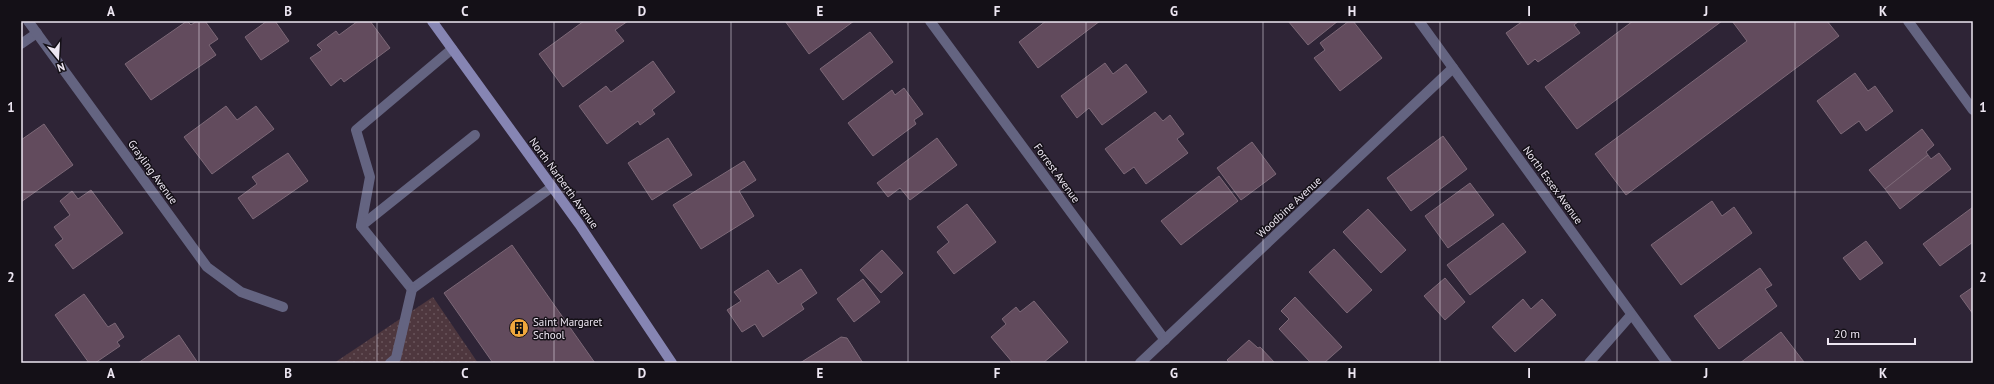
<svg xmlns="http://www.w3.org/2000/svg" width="1994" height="384" viewBox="0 0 1994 384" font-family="'PT Sans',sans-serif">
<defs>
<pattern id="grass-dots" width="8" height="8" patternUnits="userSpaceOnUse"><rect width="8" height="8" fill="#4e373e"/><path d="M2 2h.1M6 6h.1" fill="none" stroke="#68545a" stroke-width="1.8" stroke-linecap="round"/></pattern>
</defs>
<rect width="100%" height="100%" fill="#2e2436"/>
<polygon fill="url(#grass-dots)" points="433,297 478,363 334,363"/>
<g fill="#624b5d" stroke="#7c6877">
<polygon points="187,21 191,25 197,21 205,21 218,39 209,45 216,55 151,100 125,64"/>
<polygon points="267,21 275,21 289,41 261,60 245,37"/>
<polygon points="358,21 370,21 390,48 344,82 341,78 331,86 310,58 322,50 317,45 336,31 339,35"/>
<polygon points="584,21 628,21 615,30 624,41 563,87 539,54"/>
<polygon points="785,21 854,21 809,54"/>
<polygon points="1046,21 1100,21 1038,68 1019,42"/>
<polygon points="1288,21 1338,21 1308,45"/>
<polygon points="1349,21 1353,21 1382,58 1340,91 1314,58 1325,50 1320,43"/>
<polygon points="1523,21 1579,21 1574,25 1580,33 1538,62 1535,59 1528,65 1506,33"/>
<polygon points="1633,21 1722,21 1577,129 1545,87"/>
<polygon points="1732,21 1827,21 1839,36 1626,195 1595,154 1747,41"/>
<polygon points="870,32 893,62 843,100 820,69"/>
<polygon points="653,61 675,92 652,110 655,114 640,125 638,121 607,144 579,106 606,86 611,92"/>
<polygon points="1105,63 1113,74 1126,64 1147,92 1102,125 1089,108 1077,118 1061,96"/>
<polygon points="1855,73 1868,91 1875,86 1893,111 1866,131 1859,121 1841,134 1817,101"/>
<polygon points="904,88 923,114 914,120 916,124 873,156 848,123 892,90 895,95"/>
<polygon points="226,106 237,120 256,106 274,129 212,174 184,137"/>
<polygon points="1155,112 1163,121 1170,115 1184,134 1177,139 1188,153 1146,184 1134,167 1124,174 1105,149"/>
<polygon points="44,124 73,165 21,202 21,140"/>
<polygon points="1922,129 1934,145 1926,152 1928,155 1885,189 1869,170"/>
<polygon points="1443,136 1467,169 1411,211 1387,178"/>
<polygon points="668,138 692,175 652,200 628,163"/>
<polygon points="937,138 957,165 910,200 900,188 888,197 877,183"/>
<polygon points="1252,142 1276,174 1241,200 1217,168"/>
<polygon points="288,153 308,181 253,219 238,198 257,184 252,177"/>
<polygon points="1939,153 1951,169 1900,209 1885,189 1928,155 1931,159"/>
<polygon points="744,161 756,180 739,191 754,216 701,249 673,205"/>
<polygon points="1219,176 1238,201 1181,245 1161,221"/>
<polygon points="1470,183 1494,215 1448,248 1425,216"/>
<polygon points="91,190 123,233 73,269 55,245 63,239 54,227 70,215 60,201 72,191 78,199"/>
<polygon points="1712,201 1722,216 1734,207 1752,233 1681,285 1651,245"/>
<polygon points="967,204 996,242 954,274 937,252 949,242 937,227"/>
<polygon points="1973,207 1973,242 1940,266 1923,244"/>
<polygon points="1368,209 1406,250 1381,273 1343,232"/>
<polygon points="1503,223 1526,252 1470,295 1447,265"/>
<polygon points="1866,241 1883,263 1860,280 1843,258"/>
<polygon points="512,245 595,363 493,363 444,293"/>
<polygon points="1334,249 1372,290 1347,313 1309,272"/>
<polygon points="882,250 903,273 881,293 860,270"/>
<polygon points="1760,268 1772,285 1765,289 1777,306 1719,349 1694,316"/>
<polygon points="801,269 817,293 801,304 804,309 763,337 755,324 742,332 727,310 741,301 734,292 768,270 778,284"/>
<polygon points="1445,278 1465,302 1445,320 1424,296"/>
<polygon points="863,279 880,302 854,322 837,299"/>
<polygon points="1973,287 1973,314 1960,296"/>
<polygon points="84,294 108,327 115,323 124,337 117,342 120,346 95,363 89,363 55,315"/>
<polygon points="1295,297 1342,347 1324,363 1311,363 1279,329 1289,319 1281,311"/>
<polygon points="1523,299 1531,309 1542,299 1556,315 1515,352 1492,327"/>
<polygon points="1034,301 1068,342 1043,363 1013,363 991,337 1006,324 1002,319 1016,307 1020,312"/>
<polygon points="1781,332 1804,362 1740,363"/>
<polygon points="179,335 198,363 138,363"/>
<polygon points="841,337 847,338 863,363 800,363"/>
<polygon points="1249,340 1258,348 1260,347 1275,363 1230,363 1227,360"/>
</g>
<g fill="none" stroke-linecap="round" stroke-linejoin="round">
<g stroke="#646481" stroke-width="10">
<polyline points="21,44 37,33"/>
<polyline points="452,49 356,130 370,177 361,226 412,289 552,187"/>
<polyline points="361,226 475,135"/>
<polyline points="390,363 396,358 412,289"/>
</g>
<g stroke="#646481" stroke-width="10">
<polyline points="28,21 207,267 241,292 283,307"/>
<polyline points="930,21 1165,340"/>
<polyline points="1419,21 1667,363"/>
<polyline points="1908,21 1973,110"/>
<polyline points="1140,363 1453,68"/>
<polyline points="1589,363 1631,315"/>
</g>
<polyline stroke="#8685b3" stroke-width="10" points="432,21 579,224 672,363"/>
</g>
<path fill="none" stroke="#ede6f2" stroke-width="1" stroke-opacity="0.55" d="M 199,21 L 199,363M 377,21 L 377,363M 554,21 L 554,363M 731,21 L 731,363M 908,21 L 908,363M 1086,21 L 1086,363M 1263,21 L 1263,363M 1440,21 L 1440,363M 1617,21 L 1617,363M 1795,21 L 1795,363M 21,192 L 1973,192"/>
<defs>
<symbol id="building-disc" viewBox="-11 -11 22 22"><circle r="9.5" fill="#efa73d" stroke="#141017"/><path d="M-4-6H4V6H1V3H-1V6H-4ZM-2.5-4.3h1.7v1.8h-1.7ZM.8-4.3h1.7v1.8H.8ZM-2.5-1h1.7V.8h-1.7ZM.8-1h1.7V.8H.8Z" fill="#111"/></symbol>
</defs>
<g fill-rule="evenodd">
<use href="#building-disc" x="508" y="317" width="22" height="22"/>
</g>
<g text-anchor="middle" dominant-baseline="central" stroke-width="3" stroke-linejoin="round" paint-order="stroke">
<g font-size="11" fill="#ede6f2" stroke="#141017">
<text transform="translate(153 172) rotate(54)">Grayling Avenue</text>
<text transform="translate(1057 173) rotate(54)">Forrest Avenue</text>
<text transform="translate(564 183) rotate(54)">North Narberth Avenue</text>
<text transform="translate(1553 185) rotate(54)">North Essex Avenue</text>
<text transform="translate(1289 207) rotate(-43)">Woodbine Avenue</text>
</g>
<g font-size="11" fill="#ede6f2" stroke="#141017" text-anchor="start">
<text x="533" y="322">Saint Margaret<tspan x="533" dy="13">School</tspan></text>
</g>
</g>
<rect width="1994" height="384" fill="none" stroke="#141017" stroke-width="44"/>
<g transform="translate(58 58) rotate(162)" stroke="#141017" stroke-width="3" paint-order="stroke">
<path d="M0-3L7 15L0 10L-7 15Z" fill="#ede6f2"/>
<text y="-6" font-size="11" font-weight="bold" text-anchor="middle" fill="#ede6f2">N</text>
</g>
<path d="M1828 338v6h87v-6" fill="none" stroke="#ede6f2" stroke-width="2"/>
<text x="1834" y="338" font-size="12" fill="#ede6f2" stroke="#141017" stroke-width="3" paint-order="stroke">20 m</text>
<rect x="22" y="22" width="1950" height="340" fill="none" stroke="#ede6f2" stroke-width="1.5"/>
<g font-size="13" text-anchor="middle" font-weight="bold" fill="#ede6f2">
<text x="111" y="16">A</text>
<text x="288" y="16">B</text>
<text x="465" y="16">C</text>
<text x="642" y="16">D</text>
<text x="820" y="16">E</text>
<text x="997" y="16">F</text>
<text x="1174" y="16">G</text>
<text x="1352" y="16">H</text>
<text x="1529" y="16">I</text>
<text x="1706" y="16">J</text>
<text x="1883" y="16">K</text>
<text x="11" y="112">1</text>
<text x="1983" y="112">1</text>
<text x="11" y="282">2</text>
<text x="1983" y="282">2</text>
<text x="111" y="378">A</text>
<text x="288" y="378">B</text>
<text x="465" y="378">C</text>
<text x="642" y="378">D</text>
<text x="820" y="378">E</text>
<text x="997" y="378">F</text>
<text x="1174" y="378">G</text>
<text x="1352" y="378">H</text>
<text x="1529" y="378">I</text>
<text x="1706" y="378">J</text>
<text x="1883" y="378">K</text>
</g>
</svg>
